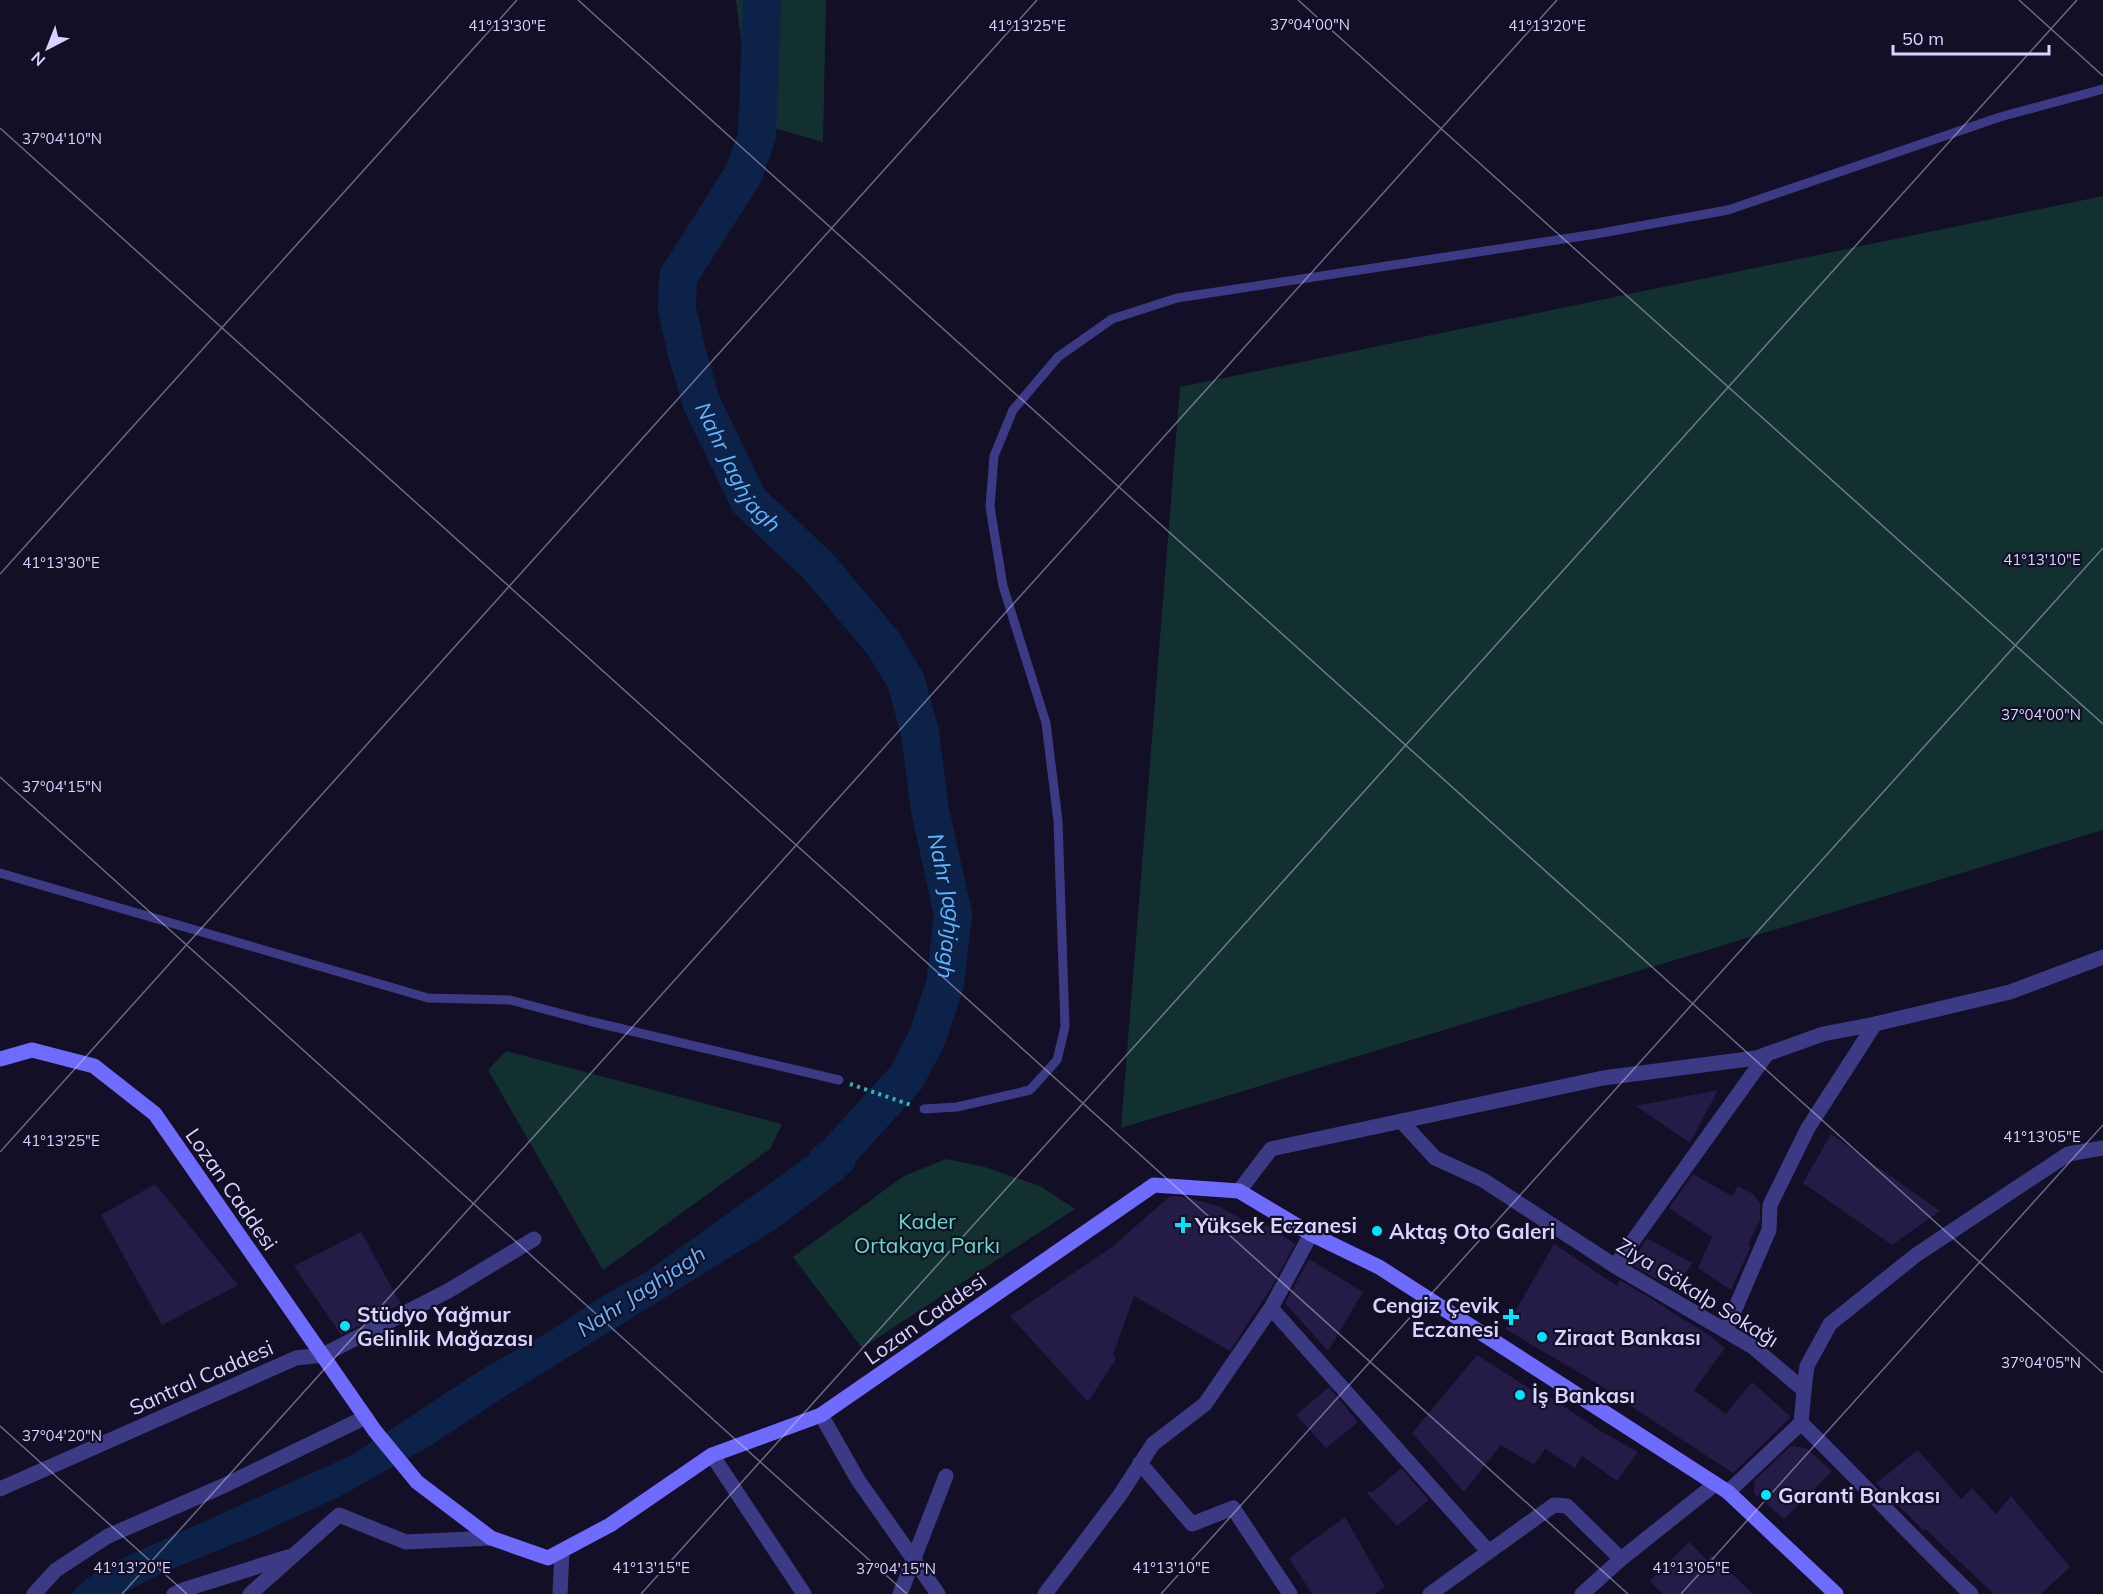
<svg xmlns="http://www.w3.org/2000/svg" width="2103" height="1594" viewBox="0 0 2103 1594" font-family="Mulish,sans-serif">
<rect width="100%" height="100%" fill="#130f26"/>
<g fill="#12302f">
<polygon points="736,0 826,0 823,142 752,122"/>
<polygon points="2103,196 2103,830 1121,1128 1180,387"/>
<polygon points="506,1051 782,1124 770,1149 603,1270 488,1070"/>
<polygon points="946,1159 985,1167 1040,1186 1075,1209 862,1348 793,1257 904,1176"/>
</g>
<polygon fill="#0c2248" points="861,1127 855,1167 841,1180 779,1227 507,1395 430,1446 337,1498 256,1535 162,1573 122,1594 72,1594 79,1585 103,1567 352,1455 484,1368 550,1331 598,1299 649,1270 815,1151"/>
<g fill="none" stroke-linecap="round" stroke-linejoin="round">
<path stroke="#0c2248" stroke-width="38" id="s1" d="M 762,0 L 757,136 L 743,175 L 678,277 L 677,309 L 687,353 L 702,404 L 749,501 L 818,566 L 883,643 L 906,681 L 920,733 L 930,810 L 953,914 L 945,984 L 927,1038 L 906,1078 L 835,1156 L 826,1162"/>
</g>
<g fill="#241b47">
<polygon points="1718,1090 1690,1143 1636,1106"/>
<polygon points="1831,1134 1940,1211 1892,1245 1803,1183"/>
<polygon points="1693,1174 1732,1196 1738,1186 1753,1194 1760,1203 1760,1219 1748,1245 1751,1246 1731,1290 1698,1268 1712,1237 1669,1208"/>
<polygon points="155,1184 238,1285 162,1325 101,1215"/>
<polygon points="1170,1196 1186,1197 1218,1206 1250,1224 1269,1226 1295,1244 1271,1288 1230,1351 1134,1296 1113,1355 1116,1359 1088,1402 1010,1316 1112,1247"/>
<polygon points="361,1232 401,1304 341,1335 294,1266"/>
<polygon points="1647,1238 1692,1263 1675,1290 1631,1264"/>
<polygon points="1554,1244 1617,1286 1620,1280 1665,1307 1665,1308 1706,1333 1725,1348 1694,1390 1726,1414 1752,1382 1791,1417 1733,1473 1585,1376 1505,1329"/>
<polygon points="1309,1259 1363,1292 1328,1351 1285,1303"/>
<polygon points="1477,1355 1549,1401 1551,1398 1599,1430 1638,1452 1617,1481 1582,1456 1575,1468 1545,1449 1534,1465 1501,1445 1464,1492 1412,1433"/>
<polygon points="1329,1387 1358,1422 1326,1448 1296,1415"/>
<polygon points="1791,1446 1806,1448 1832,1471 1784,1519 1754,1493 1755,1480"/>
<polygon points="1918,1450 1961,1499 1972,1488 1996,1514 2011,1496 2070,1567 2041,1594 1994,1594 1925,1529 1923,1530 1876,1483"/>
<polygon points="1401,1468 1429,1500 1397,1526 1366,1492 1373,1492"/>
<polygon points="1345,1517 1385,1587 1375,1594 1312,1594 1289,1558"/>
<polygon points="1689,1542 1707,1560 1712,1555 1753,1594 1663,1594 1650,1581"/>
</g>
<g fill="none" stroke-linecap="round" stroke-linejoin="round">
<polyline stroke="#2fb8b0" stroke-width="4" stroke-dasharray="3 4.5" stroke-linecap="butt" points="850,1084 911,1105"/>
<g stroke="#3d3a85" stroke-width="9">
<polyline points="0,873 428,998 510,1000 589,1021 839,1080"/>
<polyline points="924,1109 957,1107 1030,1090 1057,1060 1065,1027 1058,821 1046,723 1003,586 990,507 994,456 1013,410 1058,357 1112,319 1177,298 1596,234 1728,210 2000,117 2103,89"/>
</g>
<g stroke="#3d3a85" stroke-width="15">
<path d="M 1401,1121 L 1435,1158 L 1483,1180 L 1615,1266 L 1753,1347 L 1804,1390 L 1801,1423 C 1859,1479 1913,1539 1971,1594"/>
<polyline points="1239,1191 1271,1149 1603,1078 1756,1058 1823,1034 1875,1024 2010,992 2103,957"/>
<polyline points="1615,1266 1767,1054"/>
<polyline points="1271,1308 1488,1551"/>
<polyline points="1726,1330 1769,1230 1770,1205 1808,1128 1875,1024"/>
<polyline points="323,1355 448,1291 534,1239"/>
<polyline points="1804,1390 1807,1366 1830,1324 1916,1255 2068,1154 2103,1148"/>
<polyline points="821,1415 858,1480 938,1594"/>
<polyline points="712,1455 804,1594"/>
<polyline points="1140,1463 1192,1524 1233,1508 1290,1594"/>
<polyline points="1728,1492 1801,1423"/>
<polyline points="34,1594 56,1570 108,1536 223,1486 366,1417"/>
<polyline points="174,1594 183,1590 288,1557"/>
<polyline points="250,1594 339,1515 406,1542 491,1538"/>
<polyline points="560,1594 562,1551"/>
<polyline points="900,1594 946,1476"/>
<polyline points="1045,1594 1120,1495 1153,1444 1205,1404 1271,1308 1311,1234"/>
<polyline points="1430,1594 1554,1505 1567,1506 1621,1559"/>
<polyline points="1582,1594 1621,1559 1714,1485"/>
</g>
<polyline stroke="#3d3a85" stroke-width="15" points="0,1489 296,1358 323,1355"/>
<polyline stroke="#6f6bff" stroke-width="15" points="0,1059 32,1050 94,1066 155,1114 375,1431 417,1482 491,1538 548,1558 610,1525 712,1455 821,1415 1154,1185 1239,1191 1311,1234 1379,1267 1728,1492 1836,1594"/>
</g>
<path fill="none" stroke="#d9d4ff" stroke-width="1.5" stroke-opacity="0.45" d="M 578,0 L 2103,1373M 1298,0 L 2103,724M 2019,0 L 2103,76M 0,128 L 1628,1594M 0,574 L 517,0M 0,777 L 907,1594M 0,1152 L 1037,0M 0,1426 L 187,1594M 122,1594 L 1557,0M 641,1594 L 2077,0M 1161,1594 L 2103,548M 1681,1594 L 2103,1125"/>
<g fill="#00e5ff" stroke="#130f26" stroke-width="2">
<path d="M1180 1216h6v6h6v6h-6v6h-6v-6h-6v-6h6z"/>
<circle cx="1377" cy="1231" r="6"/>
<path d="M1508 1308h6v6h6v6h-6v6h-6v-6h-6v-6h6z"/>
<circle cx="345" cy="1326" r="6"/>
<circle cx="1542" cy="1337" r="6"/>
<circle cx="1520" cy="1395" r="6"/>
<circle cx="1766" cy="1495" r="6"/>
</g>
<g text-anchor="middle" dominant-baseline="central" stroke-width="4.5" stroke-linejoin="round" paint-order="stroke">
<g font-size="21" fill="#d9d4ff" stroke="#130f26">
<text transform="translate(232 1189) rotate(55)">Lozan Caddesi</text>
<text transform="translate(1698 1292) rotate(32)">Ziya Gökalp Sokağı</text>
<text transform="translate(925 1318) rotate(-35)">Lozan Caddesi</text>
<text transform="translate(201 1377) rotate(-24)">Santral Caddesi</text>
</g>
<g font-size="21" fill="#5fe0c0" stroke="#130f26">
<text x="927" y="1221">Kader<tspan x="927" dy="24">Ortakaya Parkı</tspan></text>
</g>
<g font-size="21" font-weight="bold" fill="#d9d4ff" stroke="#130f26" text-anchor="start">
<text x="1195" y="1225">Yüksek Eczanesi</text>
<text x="1389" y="1231">Aktaş Oto Galeri</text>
<text x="1499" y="1305" text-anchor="end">Cengiz Çevik<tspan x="1499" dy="24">Eczanesi</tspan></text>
<text x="357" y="1314">Stüdyo Yağmur<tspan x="357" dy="24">Gelinlik Mağazası</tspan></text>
<text x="1554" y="1337">Ziraat Bankası</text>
<text x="1532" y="1395">İş Bankası</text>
<text x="1778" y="1495">Garanti Bankası</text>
</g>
<g font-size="22" font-style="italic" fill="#62b6ff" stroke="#130f26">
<text stroke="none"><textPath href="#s1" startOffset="502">Nahr Jaghjagh</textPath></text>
<text stroke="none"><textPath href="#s1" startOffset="1006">Nahr Jaghjagh</textPath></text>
<text transform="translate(641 1291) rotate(-33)">Nahr Jaghjagh</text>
</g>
</g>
<g font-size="15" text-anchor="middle" fill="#d9d4ff" stroke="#130f26" stroke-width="4.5" stroke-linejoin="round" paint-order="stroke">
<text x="1310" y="30">37°04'00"N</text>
<text x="507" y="31">41°13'30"E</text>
<text x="1027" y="31">41°13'25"E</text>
<text x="1547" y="31">41°13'20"E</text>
<text x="62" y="144">37°04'10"N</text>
<text x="2042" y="565">41°13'10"E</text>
<text x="61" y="568">41°13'30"E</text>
<text x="2041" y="720">37°04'00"N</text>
<text x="62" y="792">37°04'15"N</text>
<text x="2042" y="1142">41°13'05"E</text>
<text x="61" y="1146">41°13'25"E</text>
<text x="2041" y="1368">37°04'05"N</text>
<text x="62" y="1441">37°04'20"N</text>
<text x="132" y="1573">41°13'20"E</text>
<text x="651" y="1573">41°13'15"E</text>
<text x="1171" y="1573">41°13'10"E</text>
<text x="1691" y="1573">41°13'05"E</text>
<text x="896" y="1574">37°04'15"N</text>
</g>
<g transform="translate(48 48) rotate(222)" stroke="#130f26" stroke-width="4.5" paint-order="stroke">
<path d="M0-4.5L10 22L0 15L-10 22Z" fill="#d9d4ff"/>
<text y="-9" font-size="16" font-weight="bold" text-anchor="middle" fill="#d9d4ff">N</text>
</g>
<path d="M1893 45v9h156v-9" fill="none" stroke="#d9d4ff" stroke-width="3"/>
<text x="1902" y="45" font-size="18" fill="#d9d4ff" stroke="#130f26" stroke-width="4.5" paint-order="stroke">50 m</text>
</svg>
